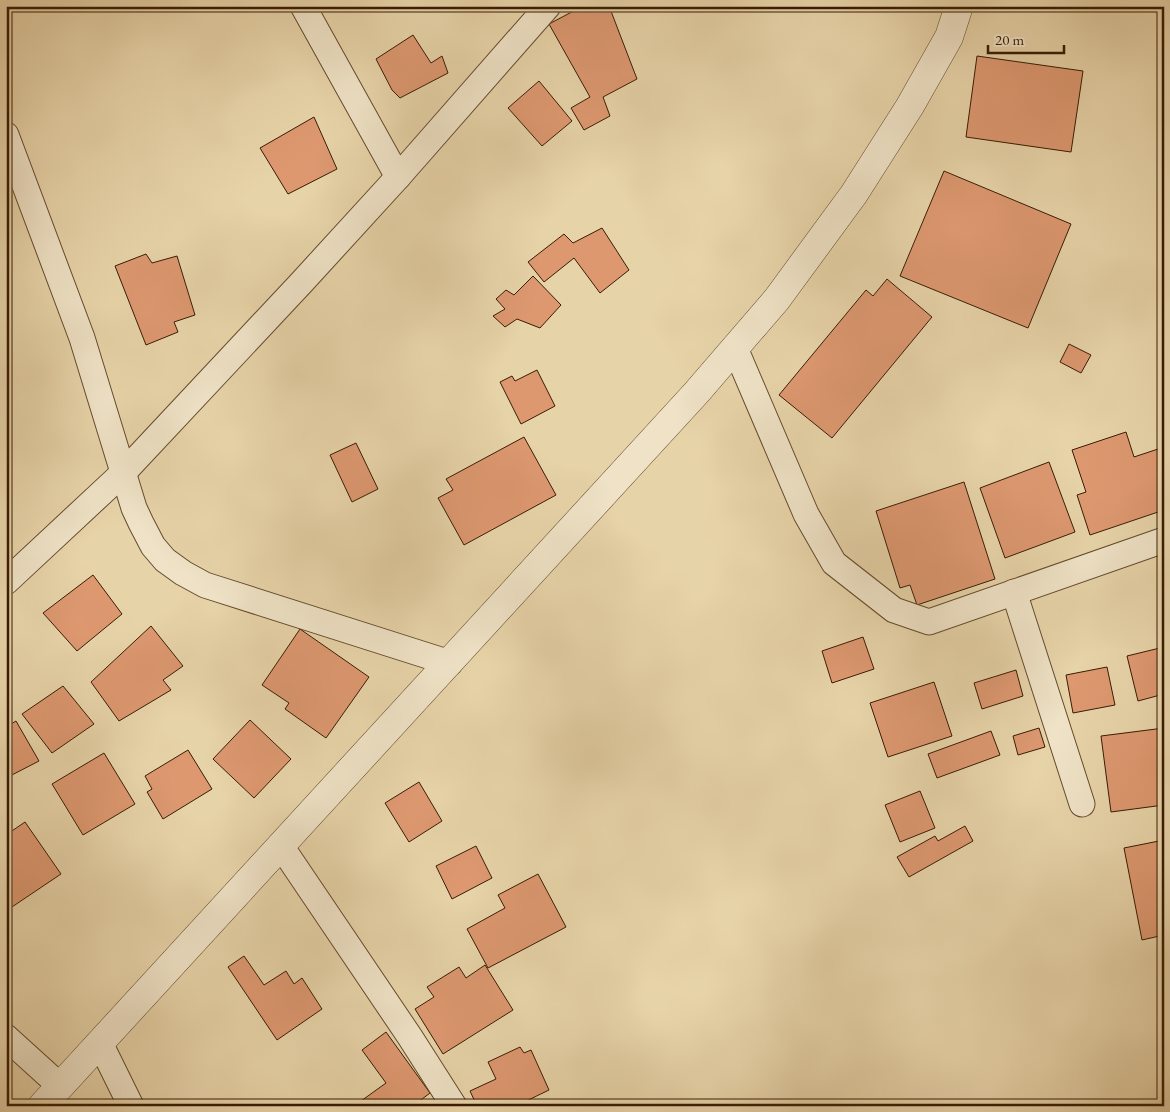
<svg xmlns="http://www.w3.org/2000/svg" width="1170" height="1112" viewBox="0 0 1170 1112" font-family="'EB Garamond',serif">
<rect width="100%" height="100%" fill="#e7d3a8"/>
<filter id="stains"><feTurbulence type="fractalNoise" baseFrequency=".004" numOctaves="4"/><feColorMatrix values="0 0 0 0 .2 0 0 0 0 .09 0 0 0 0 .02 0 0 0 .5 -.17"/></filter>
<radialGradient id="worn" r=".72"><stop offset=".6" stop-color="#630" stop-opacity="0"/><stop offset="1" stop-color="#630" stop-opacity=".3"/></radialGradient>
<g fill="#dd9870" stroke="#391c04">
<polygon points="583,6 609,6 637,79 603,97 610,116 584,130 571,108 590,97 549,24"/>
<polygon points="413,35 431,63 442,56 448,73 400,98 392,90 376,59"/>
<polygon points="977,56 1083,71 1071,152 966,137"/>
<polygon points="539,81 572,121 542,146 508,108"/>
<polygon points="314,117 337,169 288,194 260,148"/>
<polygon points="944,171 1071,224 1028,328 900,276"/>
<polygon points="602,228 629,270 600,293 574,258 544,282 528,262 564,234 573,243"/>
<polygon points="146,254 152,263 177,256 195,315 174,322 178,332 146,345 115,266"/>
<polygon points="533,276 561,305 540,328 517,319 505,327 493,316 505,309 496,299 506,290 514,295"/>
<polygon points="887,279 932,317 832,438 779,395 866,290 873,296"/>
<polygon points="1069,344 1091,355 1081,373 1060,362"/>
<polygon points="537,370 555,406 521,424 500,382 512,376 515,381"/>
<polygon points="1126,432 1134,457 1161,448 1164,456 1164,510 1090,535 1077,495 1086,492 1072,450"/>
<polygon points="524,437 556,495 464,545 438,498 453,490 446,479"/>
<polygon points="356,443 378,489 352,502 330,455"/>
<polygon points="1049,462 1075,532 1005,558 980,488"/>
<polygon points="964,482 995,579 917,605 910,585 900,588 876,511"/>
<polygon points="93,575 122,614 77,651 43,613"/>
<polygon points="151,626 183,666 163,680 171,690 119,721 91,682"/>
<polygon points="300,629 369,677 326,738 285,709 289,703 262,685"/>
<polygon points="863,637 874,669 832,683 822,651"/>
<polygon points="1164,647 1164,694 1138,701 1127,656"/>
<polygon points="1107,667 1115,705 1073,713 1066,675"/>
<polygon points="1016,670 1023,696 982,709 974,683"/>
<polygon points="934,682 952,736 888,757 870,703"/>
<polygon points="63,686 94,724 52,753 22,714"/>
<polygon points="250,720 291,759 254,798 213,759"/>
<polygon points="16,721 39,761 6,778 6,727"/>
<polygon points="1039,728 1045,747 1018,755 1013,736"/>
<polygon points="1164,728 1164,805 1111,812 1101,736"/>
<polygon points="991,731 1000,755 937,778 928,754"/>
<polygon points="188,750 212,789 163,819 147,792 152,789 145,776"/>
<polygon points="104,753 135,804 83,835 52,784"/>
<polygon points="419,782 442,821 409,842 385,803"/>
<polygon points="920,791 935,828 900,842 885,805"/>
<polygon points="25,822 61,874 6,911 6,835"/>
<polygon points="965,826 973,841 909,877 897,857 935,836 938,841"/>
<polygon points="1164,840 1164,935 1142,940 1124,848"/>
<polygon points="476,846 492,878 452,899 436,866"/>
<polygon points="538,874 566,927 488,968 467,929 505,908 498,895"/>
<polygon points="244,956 264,985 286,971 294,984 302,978 322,1009 277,1040 228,967"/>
<polygon points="485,965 513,1010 443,1054 415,1009 434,997 427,987 459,967 466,978"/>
<polygon points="386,1032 430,1093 413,1106 354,1106 386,1083 362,1050"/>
<polygon points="520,1047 524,1053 531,1050 549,1090 516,1106 477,1106 470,1091 496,1079 488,1062"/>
</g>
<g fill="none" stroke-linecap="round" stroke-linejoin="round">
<defs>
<g id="minor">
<polyline points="303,6 398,177"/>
<polyline points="6,135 82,338 134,508 141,523 153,546 165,560 183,573 205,585 450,663"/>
<polyline points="735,348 806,514 834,563 894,610 929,622 1164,540"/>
<polyline points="6,582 124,472 302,282 398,177 548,6"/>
<polyline points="1014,592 1082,804"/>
<polyline points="281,846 410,1037 454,1106"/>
<polyline points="6,1037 60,1086"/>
<polyline points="100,1043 131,1106"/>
</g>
<polyline id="tertiary" points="42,1106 697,392 777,299 854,194 910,106 949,37 959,6"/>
</defs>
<use href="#minor" stroke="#644a2d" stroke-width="27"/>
<use href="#tertiary" stroke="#644a2d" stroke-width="29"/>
<use href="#minor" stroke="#efe2c6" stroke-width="25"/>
<use href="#tertiary" stroke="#efe2c6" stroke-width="28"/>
</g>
<rect width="1170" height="1112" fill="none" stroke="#e7d3a8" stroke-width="25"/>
<rect x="8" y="8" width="1155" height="1097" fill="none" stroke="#391c04" stroke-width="2.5"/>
<rect x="12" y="12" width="1145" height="1087" fill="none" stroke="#391c04"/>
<path d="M988 45v8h76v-8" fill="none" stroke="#391c04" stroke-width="2.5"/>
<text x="995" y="45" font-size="15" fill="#391c04" stroke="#efe2c6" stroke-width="4" paint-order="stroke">20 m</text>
<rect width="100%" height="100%" filter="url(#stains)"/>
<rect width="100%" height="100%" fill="url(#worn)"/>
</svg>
